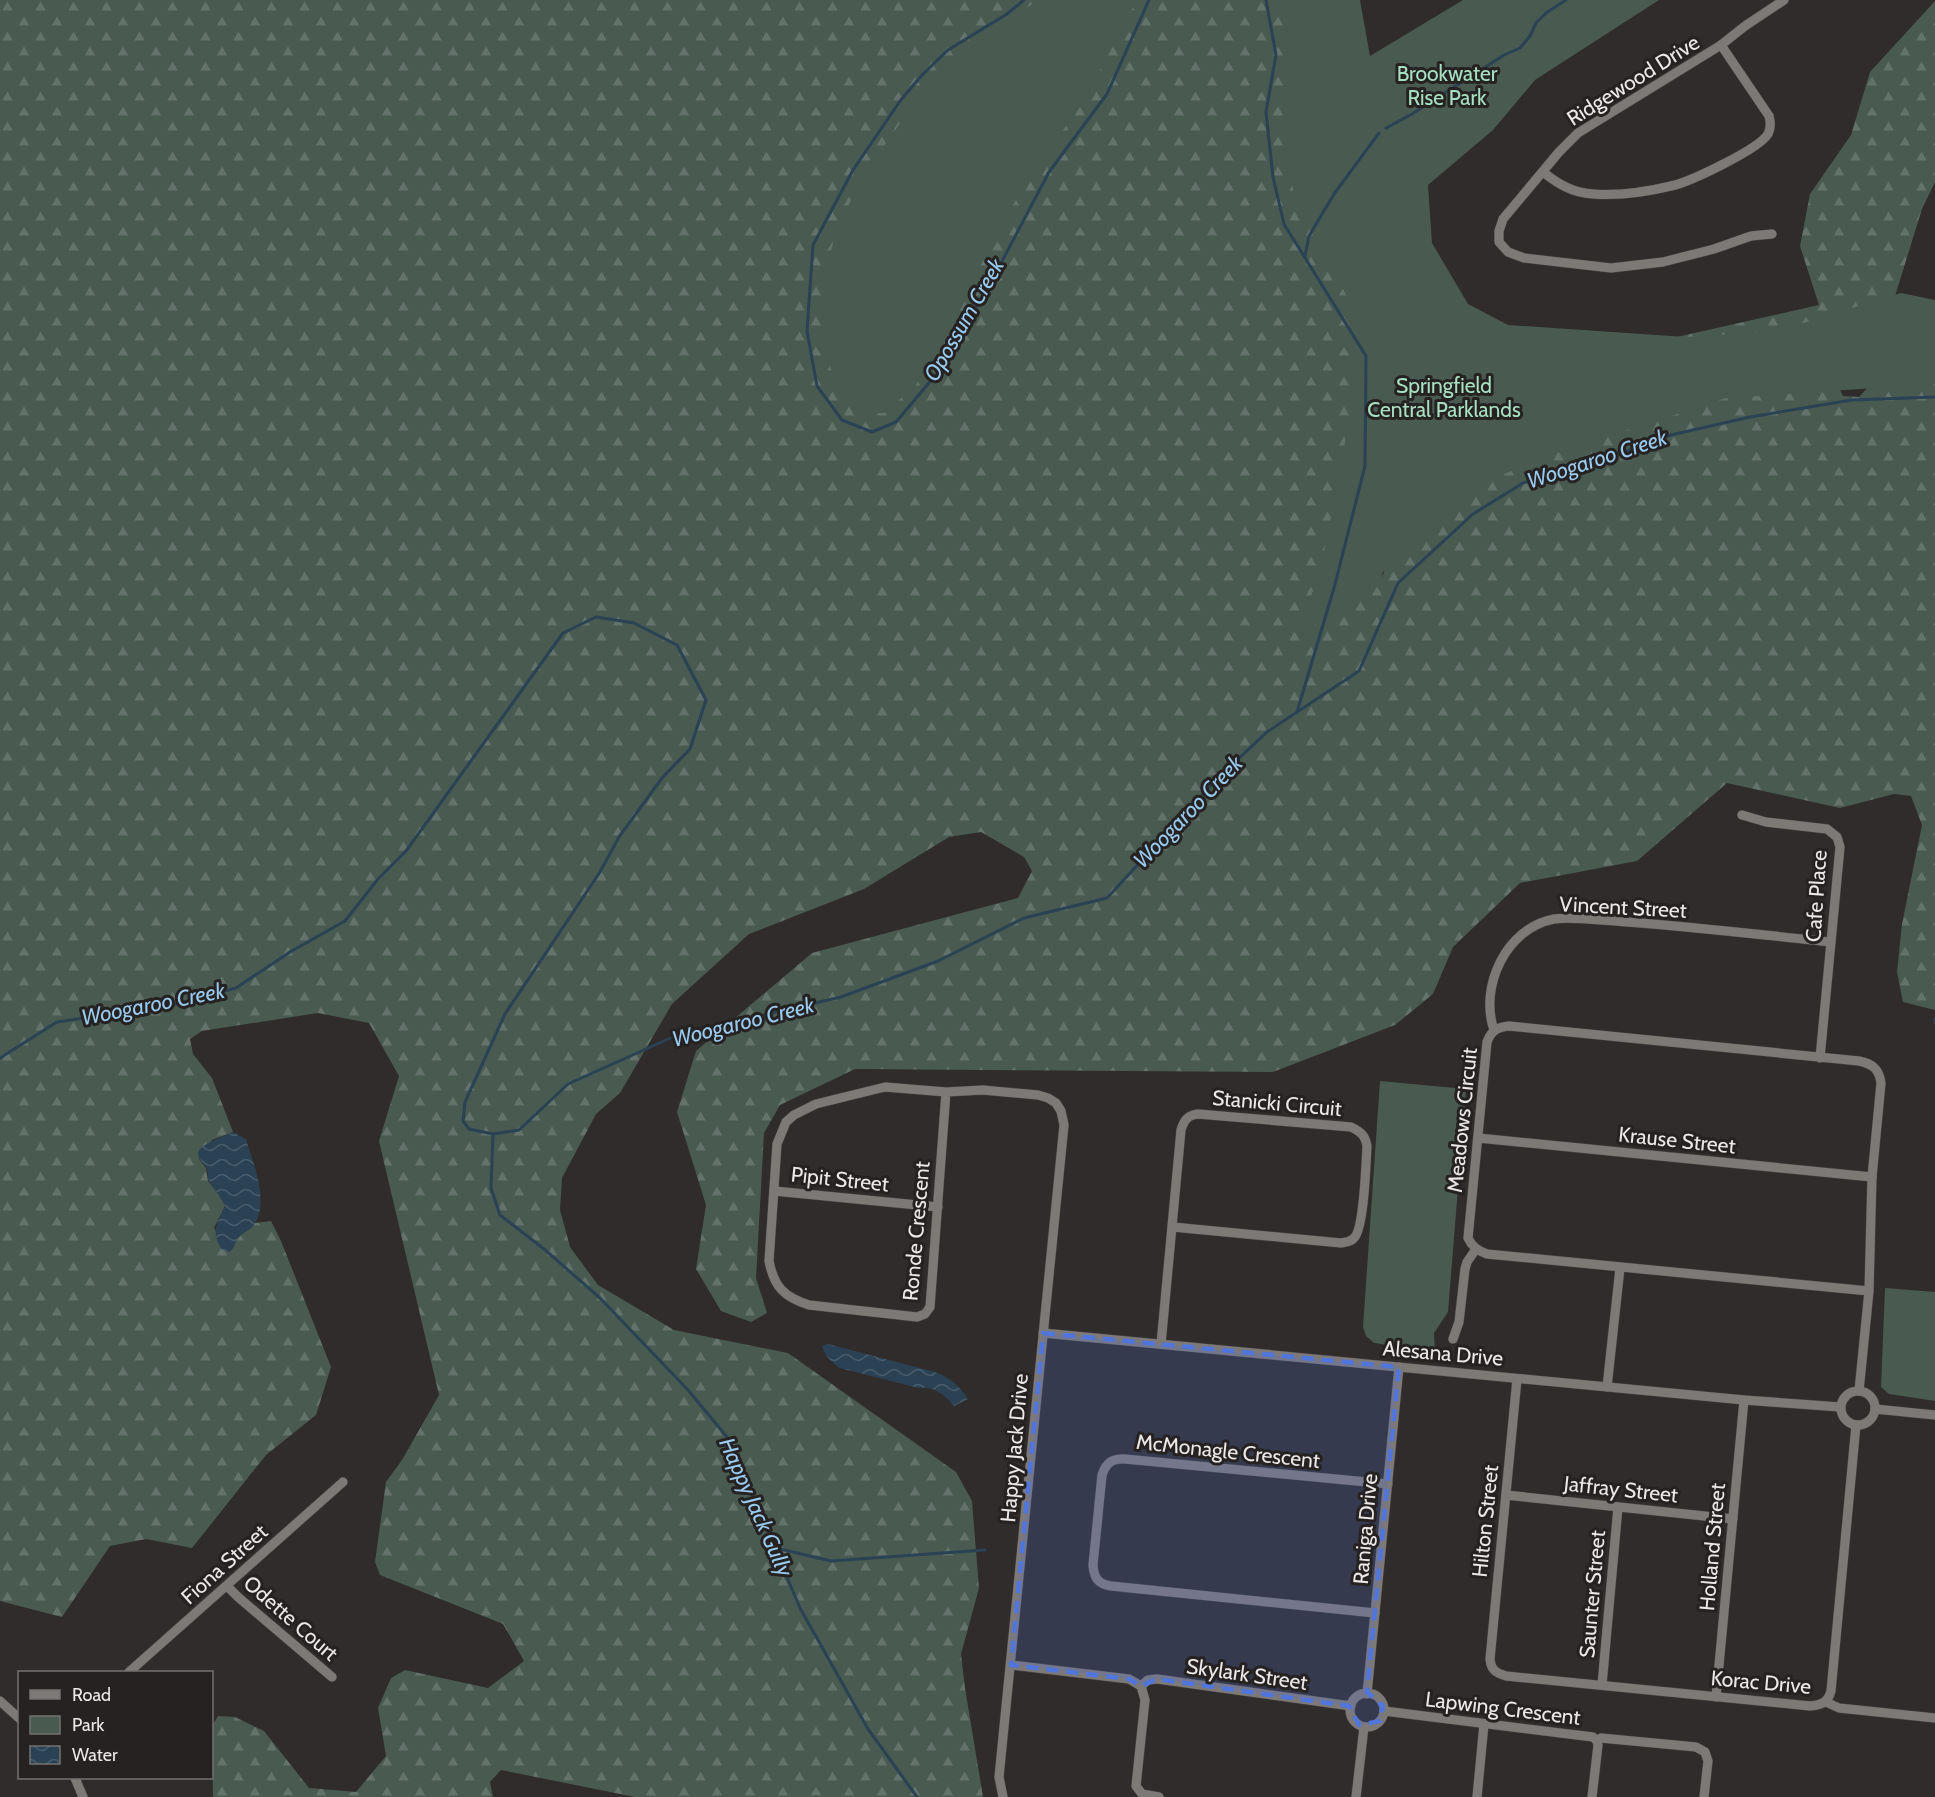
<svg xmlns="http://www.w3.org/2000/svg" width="1935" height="1797" viewBox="0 0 1935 1797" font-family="Cabin,sans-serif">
<defs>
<pattern id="forest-firs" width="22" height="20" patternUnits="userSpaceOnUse" patternTransform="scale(1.5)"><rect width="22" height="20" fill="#495a51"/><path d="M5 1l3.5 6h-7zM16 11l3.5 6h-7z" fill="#63726a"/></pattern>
<pattern id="water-waves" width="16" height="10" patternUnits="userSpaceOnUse" patternTransform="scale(1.5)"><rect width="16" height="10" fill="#2a4254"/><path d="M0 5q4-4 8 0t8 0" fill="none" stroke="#495d6d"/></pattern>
</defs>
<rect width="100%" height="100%" fill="#2f2c2b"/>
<path fill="url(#forest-firs)" d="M 0,0 L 1336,0 L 1364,55 L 1392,63 L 1547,58 L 1399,215 L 1396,466 L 1382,578 L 1397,533 L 1610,352 L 1819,305 L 1800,246 L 1810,194 L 1851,135 L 1870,72 L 1935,1 L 1935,182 L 1922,209 L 1883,335 L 1836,382 L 1843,396 L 1859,397 L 1902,350 L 1935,336 L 1935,1010 L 1903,1002 L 1897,972 L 1902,924 L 1922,825 L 1911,796 L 1894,794 L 1840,808 L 1727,783 L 1637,861 L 1520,883 L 1453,947 L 1433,994 L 1395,1025 L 1273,1072 L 855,1069 L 780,1105 L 764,1133 L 756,1278 L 767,1313 L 751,1322 L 721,1311 L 696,1269 L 706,1205 L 677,1112 L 696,1051 L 812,953 L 1018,898 L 1032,871 L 1024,857 L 981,832 L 949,837 L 864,889 L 749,934 L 672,1004 L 620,1093 L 596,1114 L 562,1178 L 560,1210 L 570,1247 L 598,1285 L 674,1330 L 788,1353 L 956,1472 L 972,1501 L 979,1588 L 961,1654 L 965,1688 L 983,1797 L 635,1797 L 501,1770 L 490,1782 L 493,1797 L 213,1797 L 212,1726 L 218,1716 L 235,1717 L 264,1731 L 309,1788 L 356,1792 L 386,1756 L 378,1708 L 391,1678 L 405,1670 L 488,1688 L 524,1661 L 503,1624 L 380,1575 L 375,1562 L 386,1482 L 402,1460 L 439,1395 L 379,1141 L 399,1076 L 369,1023 L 318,1013 L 202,1031 L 190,1039 L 193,1054 L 212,1078 L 233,1132 L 212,1140 L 199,1159 L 206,1168 L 208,1181 L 218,1192 L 225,1206 L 214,1228 L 229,1252 C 235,1247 234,1243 238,1238 C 243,1232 250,1229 255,1223 L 271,1221 L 281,1241 L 331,1367 L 316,1415 L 266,1455 L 192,1548 L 146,1539 L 110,1546 L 62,1617 L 0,1601 Z"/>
<g fill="#495a51">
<polygon points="1038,0 1137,0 1086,96 998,227 958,315 916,385 884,413 863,413 837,390 825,349 825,272 838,226 866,171 937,72"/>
<polygon points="1283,0 1360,0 1370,56 1463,0 1659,0 1535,80 1493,130 1428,185 1432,243 1468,304 1508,325 1686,337 1778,331 1901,293 1935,300 1935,384 1726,398 1556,453 1477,485 1397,561 1299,638 1324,553 1350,416 1354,309 1298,208 1285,155 1283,112 1290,50"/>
<polygon points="1380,1081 1466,1089 1448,1312 1434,1333 1435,1352 1374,1343 1366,1336 1363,1327"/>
<polygon points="1885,1288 1935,1292 1935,1401 1889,1394 1881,1387"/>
</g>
<g fill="url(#water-waves)">
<path d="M 233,1132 L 246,1139 C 253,1164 270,1201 254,1225 C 250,1230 244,1232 239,1237 C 235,1242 235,1248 229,1252 L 222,1250 C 210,1231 217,1224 225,1206 C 221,1197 215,1191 210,1183 C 207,1178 208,1174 207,1169 C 204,1162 194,1157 200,1149 C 205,1143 225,1136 233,1132 Z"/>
<path d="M 828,1344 L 935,1372 C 950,1378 959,1385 968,1399 L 954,1406 C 944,1394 934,1386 918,1388 L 840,1368 C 832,1363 824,1355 822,1346 Z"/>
</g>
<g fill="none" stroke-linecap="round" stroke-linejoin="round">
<g stroke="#2a4254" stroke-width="3">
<polyline points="1024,0 1007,14 948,50 922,75 900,101 853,170 813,245 807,331 817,386 842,420 872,432 896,422 939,371 990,284 1049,172 1107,94 1149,0"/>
<polyline points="1266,0 1276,55 1266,112 1273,177 1284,224 1366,356 1365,466 1334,588 1297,712"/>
<polyline points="1386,128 1412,114 1504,55 1520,48 1530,36 1536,23 1546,13 1566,0"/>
<polyline points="1305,256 1309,236 1334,194 1379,133"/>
<polyline points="1935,1019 1935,1023"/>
<polyline points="0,1058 57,1022 169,1006 236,988 290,952 345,921 378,879 406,851 563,633 596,617 634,623 677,645 706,700 690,749 662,778 619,837 600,872 505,1014 465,1102 463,1121 469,1129 493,1134 519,1130 568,1084 675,1036 841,997 938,961 1024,918 1107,898 1217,779 1267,732 1359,671 1398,583 1473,514 1523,483 1577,469 1671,435 1750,417 1852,400 1935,397"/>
<polyline points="493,1134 491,1188 500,1215 544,1249 600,1298 688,1390 727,1437 800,1608 868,1729 917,1797"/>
<polyline points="776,1548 831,1561 985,1550"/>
</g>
<defs>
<g id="minor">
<path d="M 1543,172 C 1558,184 1573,193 1593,194 C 1618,196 1646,192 1671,186 C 1690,182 1759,149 1768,134 C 1771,128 1771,123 1769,116 L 1721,45"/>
<polyline points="1772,234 1751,236 1714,249 1663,262 1611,268 1524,258 1508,252 1499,242 1499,231 1503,219 1559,152 1578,133 1721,45 1745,26 1784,0"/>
<polyline points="1742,815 1766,822 1827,829 1837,837 1840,847 1820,1058"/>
<path d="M 1494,1030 C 1479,987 1506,928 1554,919 C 1573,916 1606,921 1627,922 C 1695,927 1763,935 1831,942"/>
<path d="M 946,1092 L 930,1307 L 925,1314 L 917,1317 L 809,1305 C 784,1297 774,1287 769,1261 L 777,1144 L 786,1122 L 794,1115 L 816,1104 L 885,1087 L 946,1092 L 983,1090 L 1038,1095 L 1048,1098 L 1056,1103 L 1061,1111 L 1064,1125 L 999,1777 L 1003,1797"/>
<polyline points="1478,1138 1872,1177"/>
<polyline points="774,1191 938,1207"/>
<polyline points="1043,1333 1744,1400 1840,1407"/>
<polyline points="1453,1339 1459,1322 1465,1269 1467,1262 1476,1249"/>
<path d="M 1161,1344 L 1181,1130 C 1184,1120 1188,1115 1198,1114 L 1351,1127 C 1361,1132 1365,1135 1367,1146 C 1366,1163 1364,1229 1354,1238 C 1351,1242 1346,1242 1341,1243 L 1173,1227"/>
<path d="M 1517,1379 L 1490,1659 C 1491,1670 1496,1673 1506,1676 L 1810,1706 C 1822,1705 1828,1702 1831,1691 L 1856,1425"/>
<polyline points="1607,1387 1620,1268"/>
<circle cx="1858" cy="1408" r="17"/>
<path d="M 1859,1391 L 1869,1291 L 1872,1177 L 1881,1083 C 1879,1069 1873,1064 1859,1061 L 1509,1026 C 1497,1027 1491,1031 1487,1042 L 1468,1238 C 1472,1247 1478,1251 1487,1254 L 1869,1291"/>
<polyline points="1875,1409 1935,1415"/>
<polyline points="1506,1495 1733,1519"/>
<polyline points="227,1586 238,1597 332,1677"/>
<path d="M 1375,1613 L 1111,1586 C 1098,1584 1094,1578 1093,1565 L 1102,1475 C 1106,1463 1112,1458 1125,1459 L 1388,1484"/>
<polyline points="1011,1665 1129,1679 1141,1686 1145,1700 1136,1786 1142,1794 1159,1797"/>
<polyline points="129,1672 343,1482"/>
<polyline points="1602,1685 1618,1507"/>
<polyline points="1141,1686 1148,1680 1157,1679 1351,1706"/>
<circle cx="1367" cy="1710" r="17"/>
<polyline points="1367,1694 1399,1367"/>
<polyline points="1716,1697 1744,1400"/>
<polyline points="0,1701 20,1719"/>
<polyline points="1826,1702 1839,1708 1935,1718"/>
<polyline points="1384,1711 1593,1737 1597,1741 1598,1745 1592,1797"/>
<polyline points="1597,1741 1601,1738 1696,1747 1705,1752 1708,1761 1704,1797"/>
<polyline points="75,1778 83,1797"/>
<polyline points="1356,1797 1364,1727"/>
<polyline points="1477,1797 1484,1724"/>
</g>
</defs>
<use href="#minor" stroke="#4a4746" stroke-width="10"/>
<use href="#minor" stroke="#7d7977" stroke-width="9"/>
</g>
<path fill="#5075dc" fill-opacity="0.2" stroke="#5075dc" stroke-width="4.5" stroke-dasharray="12 8" stroke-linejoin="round" d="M 1043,1333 L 1399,1367 L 1367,1692 L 1383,1706 L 1380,1721 L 1359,1725 L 1349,1706 L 1157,1679 L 1141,1686 L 1129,1679 L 1011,1665 Z"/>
<g text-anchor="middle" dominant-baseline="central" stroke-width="6" stroke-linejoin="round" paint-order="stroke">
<g font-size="21" fill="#a6e0c0" stroke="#252221">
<text x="1447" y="73">Brookwater<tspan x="1447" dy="24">Rise Park</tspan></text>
<text x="1444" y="385">Springfield<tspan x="1444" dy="24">Central Parklands</tspan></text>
</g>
<g font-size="21" fill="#ebe9e8" stroke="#252221">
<text transform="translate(1633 80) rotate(-32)">Ridgewood Drive</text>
<text transform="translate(1816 896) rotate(-86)">Cafe Place</text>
<text transform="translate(1623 907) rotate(3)">Vincent Street</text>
<text transform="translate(1277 1103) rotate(5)">Stanicki Circuit</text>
<text transform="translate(1462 1120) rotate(-84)">Meadows Circuit</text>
<text transform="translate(1677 1140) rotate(6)">Krause Street</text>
<text transform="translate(840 1179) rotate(6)">Pipit Street</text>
<text transform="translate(916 1231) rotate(-85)">Ronde Crescent</text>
<text transform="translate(1443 1353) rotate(5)">Alesana Drive</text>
<text transform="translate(1014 1448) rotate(-85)">Happy Jack Drive</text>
<text transform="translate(1228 1451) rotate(6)">McMonagle Crescent</text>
<text transform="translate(1621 1489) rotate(6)">Jaffray Street</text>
<text transform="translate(1485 1521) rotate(-84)">Hilton Street</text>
<text transform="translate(1365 1529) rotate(-85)">Raniga Drive</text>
<text transform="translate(1712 1547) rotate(-85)">Holland Street</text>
<text transform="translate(224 1564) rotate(-42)">Fiona Street</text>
<text transform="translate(1592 1594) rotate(-85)">Saunter Street</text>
<text transform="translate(291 1618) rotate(41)">Odette Court</text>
<text transform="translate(1247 1674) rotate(8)">Skylark Street</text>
<text transform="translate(1761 1682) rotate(5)">Korac Drive</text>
<text transform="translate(1503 1708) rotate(7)">Lapwing Crescent</text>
</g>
<g font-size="22" font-style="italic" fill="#99caef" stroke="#252221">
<text transform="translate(964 320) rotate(-60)">Opossum Creek</text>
<text transform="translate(1597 459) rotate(-18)">Woogaroo Creek</text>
<text transform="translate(1188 812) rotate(-46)">Woogaroo Creek</text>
<text transform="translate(153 1004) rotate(-11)">Woogaroo Creek</text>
<text transform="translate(743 1022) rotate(-14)">Woogaroo Creek</text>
<text transform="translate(756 1507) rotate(66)">Happy Jack Gully</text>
</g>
</g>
<rect x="18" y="1671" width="195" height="108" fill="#252221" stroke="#747271" stroke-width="1.5"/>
<rect x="30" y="1690" width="30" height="9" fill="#7d7977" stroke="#747271" stroke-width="1.5"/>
<text x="72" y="1701" font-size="18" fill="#ebe9e8">Road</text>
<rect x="30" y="1716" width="30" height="18" fill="#495a51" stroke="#747271" stroke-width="1.5"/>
<text x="72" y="1731" font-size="18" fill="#ebe9e8">Park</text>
<rect x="30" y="1746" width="30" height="18" fill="url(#water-waves)" stroke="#747271" stroke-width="1.5"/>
<text x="72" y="1761" font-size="18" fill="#ebe9e8">Water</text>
</svg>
